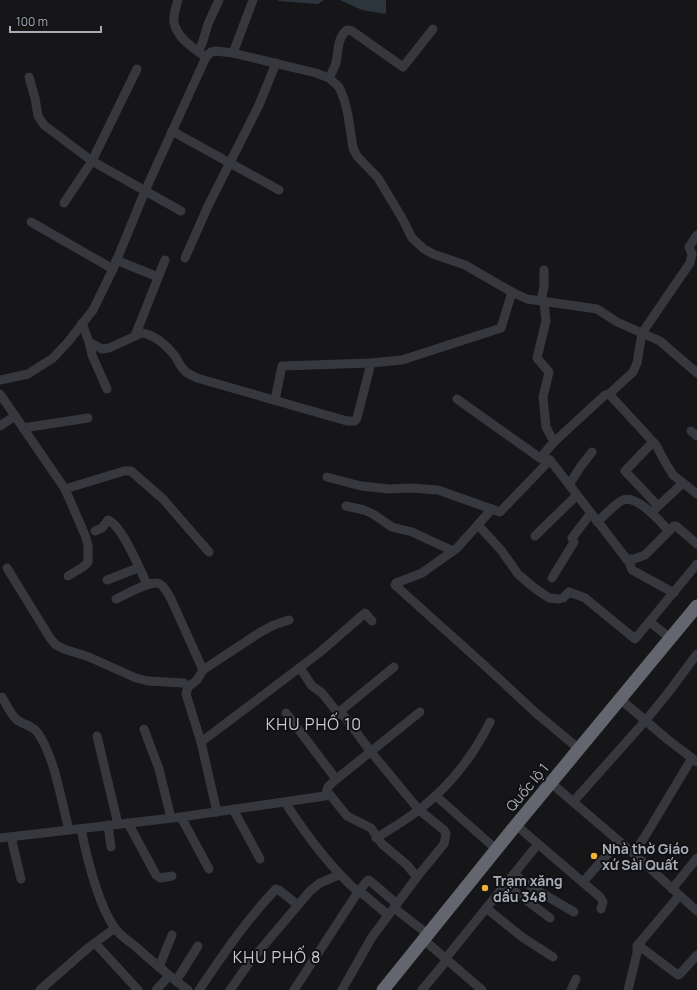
<svg xmlns="http://www.w3.org/2000/svg" width="697" height="990" viewBox="0 0 697 990" font-family="Manrope,sans-serif">
<rect width="100%" height="100%" fill="#161618"/>
<g fill="#2c353c">
<polygon points="278,0 324,0 318,4 278,1"/>
<polygon points="340,0 386,0 386,14 362,10"/>
</g>
<g fill="none" stroke-linecap="round" stroke-linejoin="round">
<g stroke="#37383d" stroke-width="9">
<path d="M 178,0 C 176,7 173,15 174,22 C 176,37 194,49 206,57"/>
<polyline points="198,51 202,44 208,24 219,0"/>
<polyline points="233,53 253,0"/>
<polyline points="29,77 35,98 38,116 44,125 92,161 181,211"/>
<path d="M 329,78 C 331,74 333,70 335,66 C 339,55 336,38 347,30 L 352,31 L 403,67 L 433,29"/>
<polyline points="172,131 279,190"/>
<polyline points="64,203 92,161 137,69"/>
<polyline points="31,222 113,269"/>
<polyline points="697,235 689,247 692,254 690,263 642,333 660,341 697,373"/>
<polyline points="185,258 208,206 259,105 276,63"/>
<polyline points="116,260 158,277"/>
<polyline points="541,301 544,287 544,270"/>
<polyline points="544,302 546,321 537,358 549,372 543,397 546,427 554,442"/>
<path d="M 82,323 L 89,342 L 102,349 L 109,348 L 142,333 C 155,335 167,346 175,356 C 179,362 180,367 186,372 C 189,374 193,376 197,378 L 347,421 L 355,421 L 357,418 L 371,363 L 402,360 L 501,328 L 512,292"/>
<polyline points="135,336 165,260"/>
<polyline points="89,342 92,355 107,389"/>
<polyline points="0,380 28,374 53,358 68,342 93,310 113,269 145,191 206,57 211,52 216,51 233,53 316,73 329,78 339,87 344,99 348,115 353,148 357,156 378,178 402,218 412,238 424,249 433,254 465,265 512,292 527,299 597,309 617,322 642,333 637,363 633,372 609,394 656,445 665,462 673,475 697,494"/>
<polyline points="0,394 65,489 85,535 88,545 88,562 83,567 68,576"/>
<polyline points="457,399 540,458 550,460 629,562 632,570 674,593"/>
<polyline points="275,400 282,366 371,363"/>
<polyline points="0,426 15,416"/>
<polyline points="23,428 88,418"/>
<polyline points="691,431 697,436"/>
<polyline points="653,442 625,471 658,506"/>
<polyline points="540,458 554,442 605,395 609,394"/>
<polyline points="327,477 361,486 389,489 410,488 438,490 500,512 550,460"/>
<polyline points="569,485 581,466 592,452"/>
<polyline points="65,489 124,471 131,471 163,499 209,552"/>
<polyline points="346,506 364,510 373,514 392,527 412,532 453,551"/>
<polyline points="492,509 457,548 422,573 396,583 395,585 483,664 536,713 579,749"/>
<polyline points="655,509 683,483"/>
<path d="M 597,522 C 605,515 613,506 621,501 C 635,492 660,521 669,531"/>
<polyline points="478,525 501,550 518,574 533,587 549,598 559,599 563,598 569,592 585,598 635,639 697,564"/>
<path d="M 95,531 L 102,528 L 108,520 C 122,525 140,570 147,584"/>
<polyline points="535,536 577,495"/>
<polyline points="626,559 634,559 645,555 674,526 676,526 697,544"/>
<polyline points="7,568 50,638 56,645 64,649 89,657 136,678 148,681 184,683 188,687"/>
<polyline points="552,578 574,542 572,538 591,513"/>
<polyline points="107,580 138,568"/>
<path d="M 116,599 C 125,595 152,579 160,584 C 165,587 168,593 171,599 L 203,670"/>
<polyline points="650,622 670,638"/>
<polyline points="300,668 312,686 322,693 337,712 344,716 371,752 419,810 444,830 446,834 444,844 417,877 372,937 342,990"/>
<path d="M 2,697 C 6,704 11,715 17,720 C 24,725 32,725 38,733 C 55,758 61,800 69,830"/>
<polyline points="620,699 667,739 697,762"/>
<polyline points="286,713 336,779"/>
<polyline points="338,713 394,667"/>
<polyline points="144,729 159,769 171,818"/>
<polyline points="97,736 118,824"/>
<polyline points="201,742 319,653 365,613 372,621"/>
<polyline points="551,783 633,853 697,911"/>
<polyline points="327,791 347,816 371,828 382,844 407,865 417,877"/>
<polyline points="436,796 497,850"/>
<path d="M 285,802 C 306,835 329,866 358,892"/>
<polyline points="573,802 646,720 668,693 697,654"/>
<polyline points="233,809 260,859"/>
<polyline points="217,812 201,742 186,694 188,687 197,680 203,670 259,633 274,625 289,620"/>
<polyline points="181,817 209,869"/>
<polyline points="128,823 156,875 160,878 172,876"/>
<polyline points="108,825 111,847"/>
<polyline points="516,825 600,897 603,902 601,909"/>
<path d="M 81,829 C 87,858 97,902 114,927 C 119,935 129,941 136,947 C 153,962 170,977 188,990"/>
<polyline points="11,837 21,879"/>
<polyline points="0,838 181,817 325,796 328,787 334,781 420,712"/>
<path d="M 376,838 C 391,829 406,820 420,809 C 450,786 473,756 490,722"/>
<polyline points="633,853 644,838 692,758"/>
<polyline points="514,874 533,888 574,912"/>
<polyline points="583,882 619,841"/>
<polyline points="505,884 550,918"/>
<polyline points="672,889 697,858"/>
<polyline points="362,893 388,915"/>
<polyline points="394,908 429,935"/>
<polyline points="486,908 522,937 553,957"/>
<polyline points="424,940 482,990"/>
<polyline points="95,943 138,990"/>
<polyline points="638,945 678,975 680,974 697,955"/>
<polyline points="446,958 538,844"/>
<polyline points="159,967 172,935"/>
<polyline points="176,981 198,946"/>
<polyline points="40,990 88,948 115,928"/>
<polyline points="156,990 169,976"/>
<path d="M 199,990 C 223,955 246,920 276,889 L 279,890 L 298,905"/>
<polyline points="230,990 249,963 310,891 320,883 339,875"/>
<polyline points="294,990 358,892 368,880 369,880 397,904"/>
<polyline points="422,990 447,960"/>
<polyline points="571,990 576,979"/>
<polyline points="628,990 637,953 637,946 679,896"/>
</g>
<polyline stroke="#63666e" stroke-width="13" points="383,990 516,825 697,606"/>
</g>
<g fill="#f2b134" stroke="#111113" stroke-width="1.5">
<circle cx="594" cy="856" r="4"/>
<circle cx="485" cy="888" r="4"/>
</g>
<g text-anchor="middle" dominant-baseline="central" stroke-width="4" stroke-linejoin="round" paint-order="stroke">
<g font-size="14" fill="#a8adb8" stroke="#111113">
<text transform="translate(527 787) rotate(-50)">Quốc lộ 1</text>
</g>
<g font-size="14" font-weight="bold" fill="#a8adb8" stroke="#111113" text-anchor="start">
<text x="602" y="848">Nhà thờ Giáo<tspan x="602" dy="16">xứ Sài Quất</tspan></text>
<text x="493" y="880">Trạm xăng<tspan x="493" dy="16">dầu 348</tspan></text>
</g>
<g font-size="16" letter-spacing="1" fill="#c9ccd4" stroke="#111113">
<text x="314" y="724">KHU PHỐ 10</text>
<text x="277" y="957">KHU PHỐ 8</text>
</g>
</g>
<path d="M10 26v6h91v-6" fill="none" stroke="#a8adb8" stroke-width="2"/>
<text x="16" y="26" font-size="12" fill="#a8adb8" stroke="#111113" stroke-width="3" paint-order="stroke">100 m</text>
</svg>
